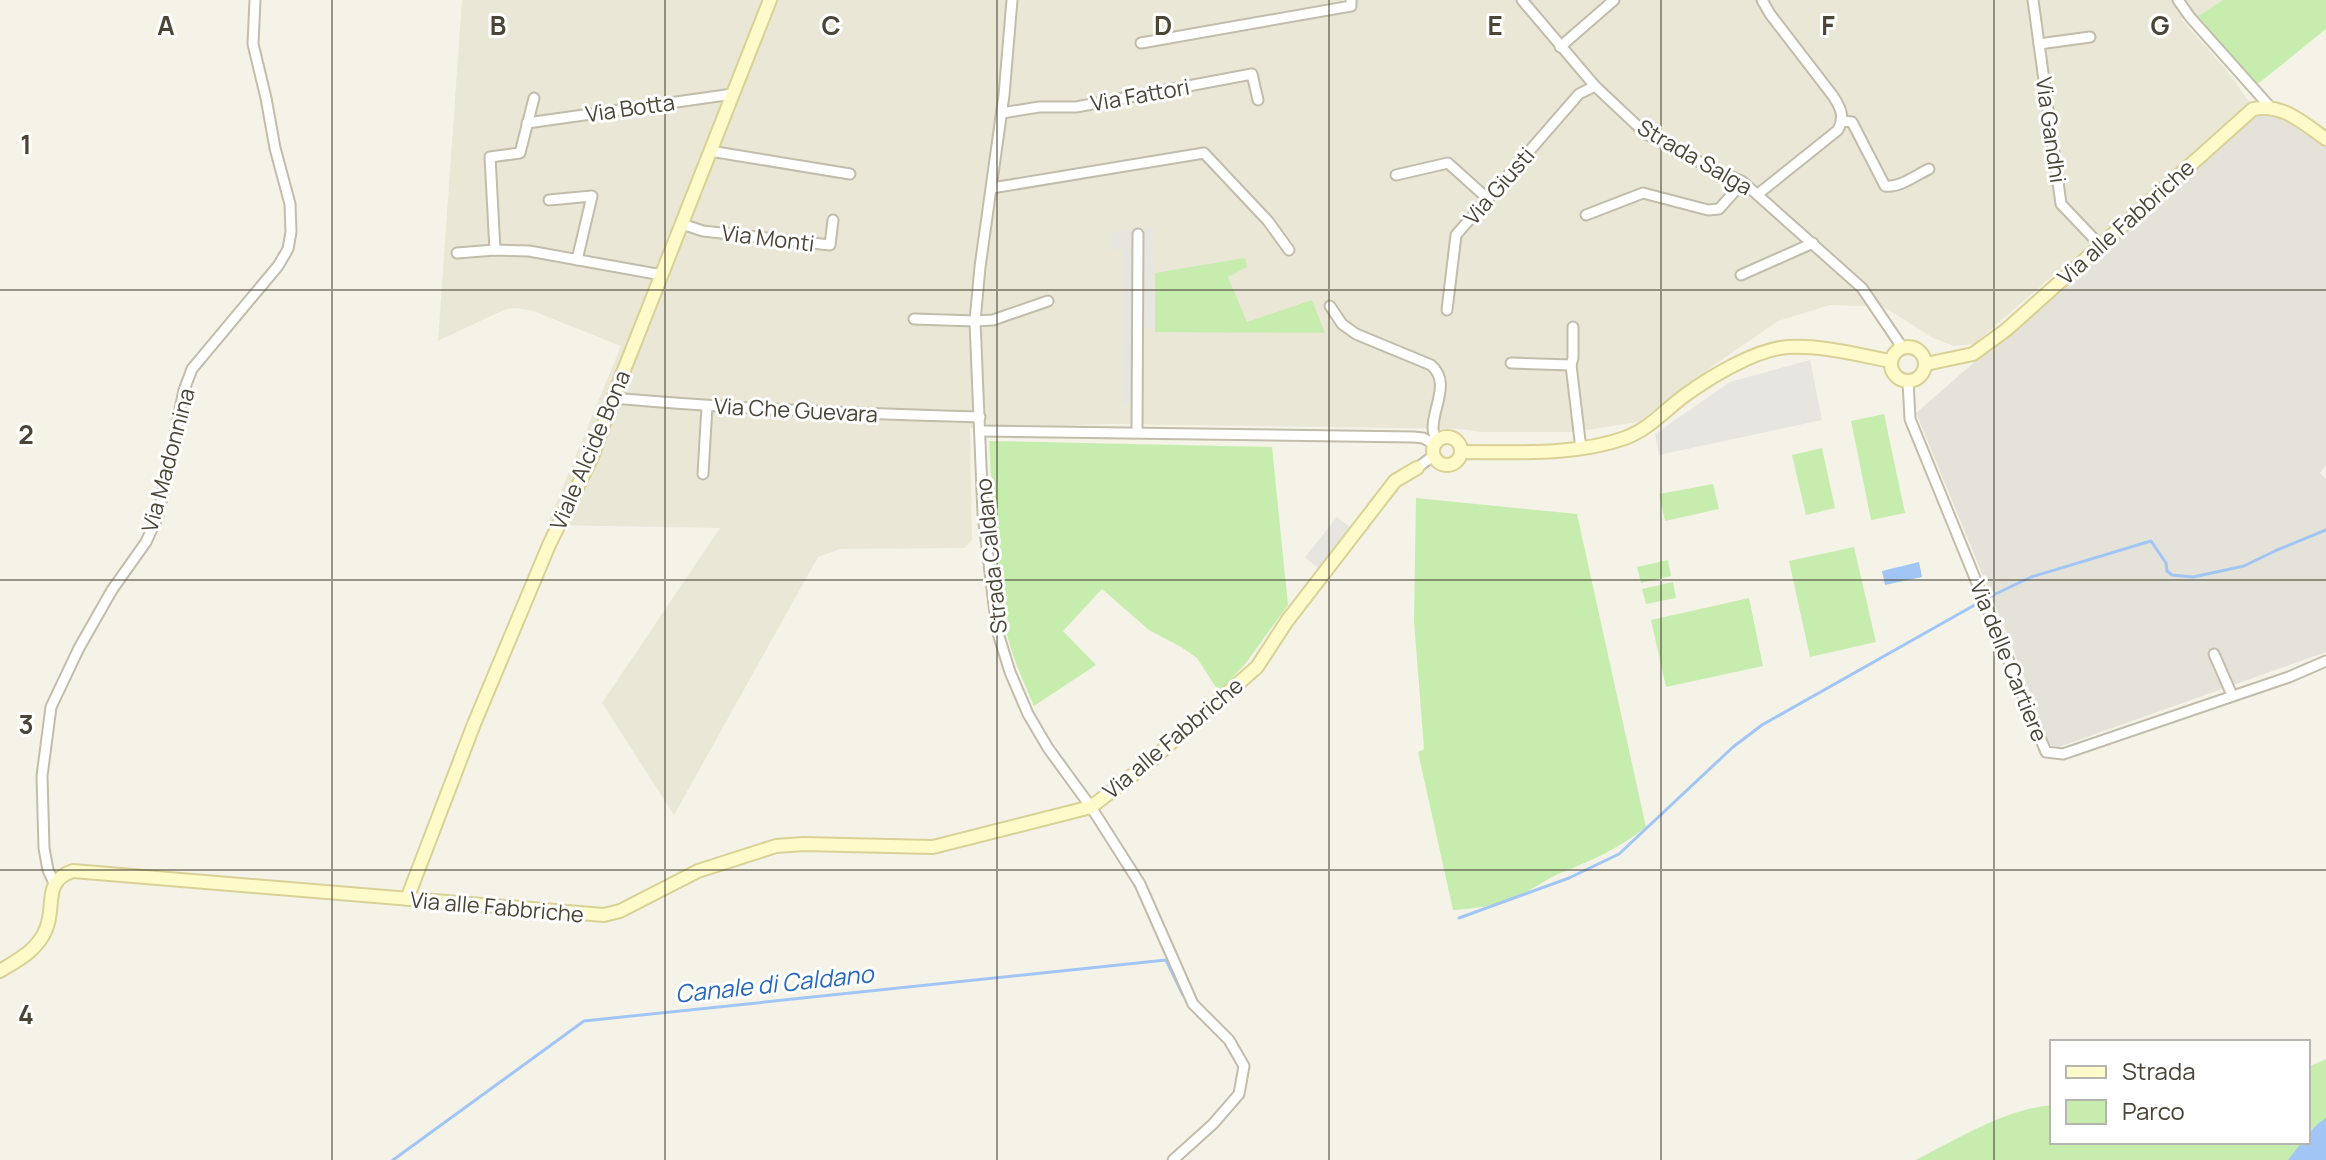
<svg xmlns="http://www.w3.org/2000/svg" width="2326" height="1160" viewBox="0 0 2326 1160" font-family="Manrope,sans-serif">
<rect width="100%" height="100%" fill="#f5f3e8"/>
<polygon fill="#eae7d6" points="462,0 2223,0 2198,16 2181,19 2224,67 2251,104 1974,344 1954,346 1933,338 1884,307 1830,305 1778,321 1720,361 1638,422 1574,432 1482,432 1460,429 1114,424 970,428 972,540 964,548 840,549 818,557 674,815 602,703 720,528 547,525 621,346 533,311 517,308 507,309 495,314 438,341"/>
<polygon fill="#e5e2da" points="2272,111 2287,117 2326,146 2326,465 2320,473 2326,479 2326,652 2059,747 2050,745 2014,651 1916,413 2257,116"/>
<g fill="#c7edae">
<polygon points="2223,0 2326,0 2326,29 2259,83 2254,82 2198,16"/>
<polygon points="1245,258 1247,267 1228,277 1247,322 1312,300 1325,333 1155,332 1155,273"/>
<polygon points="1884,414 1905,513 1871,520 1851,421"/>
<path d="M 989,441 L 1272,447 L 1288,605 L 1246,663 L 1219,692 L 1197,658 L 1181,647 L 1149,630 L 1102,589 L 1063,631 L 1096,665 L 1034,706 C 1023,680 1010,653 1005,625 C 993,565 993,502 989,441 Z"/>
<polygon points="1822,448 1835,508 1806,515 1792,455"/>
<polygon points="1713,484 1719,509 1665,521 1659,494"/>
<path d="M 1416,498 L 1577,514 L 1646,827 C 1619,849 1590,861 1558,874 C 1543,881 1529,892 1514,898 C 1496,906 1473,909 1453,910 L 1418,752 L 1424,749 L 1414,621 Z"/>
<polygon points="1854,547 1876,642 1810,657 1789,561"/>
<polygon points="1668,560 1671,576 1641,583 1637,567"/>
<polygon points="1673,582 1676,598 1646,604 1642,589"/>
<polygon points="1749,598 1763,666 1666,687 1651,620"/>
<path d="M 2326,1059 L 2326,1160 L 1916,1160 C 1957,1139 2006,1109 2052,1105 L 2052,1142 L 2308,1142 L 2308,1067 Z"/>
</g>
<g fill="#e6e5e0">
<polygon points="1153,228 1153,328 1143,328 1143,403 1123,404 1123,251 1112,251 1112,233"/>
<polygon points="1810,360 1822,420 1659,455 1655,434 1730,382"/>
<polygon points="1337,517 1356,532 1324,573 1305,557"/>
</g>
<g fill="#a1c6f6">
<polygon points="1919,562 1922,577 1885,585 1882,571"/>
<path d="M 2326,1118 L 2326,1160 L 2288,1160 L 2302,1142 L 2308,1142 C 2308,1131 2317,1124 2326,1118 Z"/>
</g>
<g fill="none" stroke-linecap="round" stroke-linejoin="round">
<g stroke="#a1c6f6" stroke-width="3">
<polyline points="1987,598 2031,577 2151,541 2166,563 2167,571 2172,575 2193,577 2244,566 2277,550 2326,530"/>
<polyline points="1459,918 1569,878 1619,854 1733,747 1762,725 1980,602"/>
<polyline points="393,1160 584,1021 1166,960 1183,995"/>
</g>
<defs>
<g id="street">
<polyline points="1012,0 1004,95 980,267 975,321 983,514 997,630 1010,672 1028,714 1048,748 1091,807 1140,884 1193,1004 1229,1040 1244,1066 1239,1094 1213,1124 1173,1160"/>
<polyline points="1522,0 1595,86 1645,133 1680,153 1743,182 1862,288 1902,347"/>
<polyline points="2033,0 2061,204 2100,245"/>
<polyline points="2178,0 2190,17 2271,108"/>
<polyline points="1141,43 1351,6 1351,0"/>
<polyline points="2039,44 2090,37"/>
<polyline points="1560,47 1614,0"/>
<polyline points="1002,113 1039,107 1076,107 1252,74 1258,100"/>
<path d="M 1842,121 L 1852,122 L 1885,186 C 1900,188 1916,175 1929,169"/>
<polyline points="527,123 733,94"/>
<polyline points="710,151 850,174"/>
<polyline points="1396,175 1448,163 1488,199"/>
<polyline points="992,188 1204,153 1268,221 1289,250"/>
<path d="M 1758,194 L 1838,130 C 1845,117 1841,108 1833,96 L 1770,14 L 1762,0"/>
<polyline points="549,200 592,196 577,260"/>
<polyline points="1586,215 1643,193 1708,210 1719,209 1743,182"/>
<polyline points="682,224 703,231 830,245 833,220"/>
<polyline points="495,250 490,157 520,153 534,98"/>
<polyline points="457,253 495,250 529,251 662,275"/>
<polyline points="1741,275 1813,243"/>
<path d="M 1330,306 L 1342,324 L 1356,334 L 1431,365 C 1451,382 1433,407 1433,428 C 1433,433 1435,437 1436,442"/>
<polyline points="1447,310 1456,235 1579,94 1595,86"/>
<polyline points="914,319 975,321 993,320 1048,301"/>
<polyline points="1573,327 1573,358 1571,365 1581,449"/>
<polyline points="1511,363 1571,365"/>
<polyline points="1908,381 1910,419 2046,752 2063,754 2289,677 2326,661"/>
<path d="M 613,398 C 735,409 857,414 980,417"/>
<polyline points="980,431 1414,437 1423,438 1434,444"/>
<polyline points="1137,432 1138,234"/>
<polyline points="1417,468 1433,456"/>
<polyline points="703,474 707,406"/>
<polyline points="2214,654 2232,695"/>
<polyline points="54,883 48,870 44,848 42,776 51,707 79,648 112,590 146,542 158,516 184,390 192,369 278,266 288,249 291,232 290,204 275,148 266,98 253,44 255,0"/>
</g>
<g id="secondary">
<circle cx="1908" cy="364" r="17"/>
<path d="M 1926,364 L 1973,354 L 2006,330 L 2253,109 C 2283,103 2303,123 2326,139"/>
<circle cx="1447" cy="451" r="14"/>
<path d="M 1461,452 C 1515,452 1574,456 1625,438 C 1649,429 1664,411 1684,396 C 1710,377 1756,349 1788,347 C 1822,345 1858,355 1891,361"/>
<polyline points="407,899 474,724 549,545 592,457 613,398 770,0"/>
<path d="M 0,971 C 18,960 38,950 46,929 C 56,906 42,881 73,871 L 604,915 L 620,911 L 698,871 L 776,846 L 803,844 L 933,847 L 1091,807 L 1147,764 L 1257,667 L 1287,621 L 1395,481 L 1417,468"/>
</g>
</defs>
<use href="#street" stroke="#c2bdaa" stroke-width="13"/>
<use href="#secondary" stroke="#d9d195" stroke-width="16"/>
<use href="#street" stroke="#fff" stroke-width="9"/>
<use href="#secondary" stroke="#fffac9" stroke-width="12"/>
</g>
<path fill="none" stroke="#4a4536" stroke-width="2" stroke-opacity="0.55" d="M 332,0 L 332,1160M 665,0 L 665,1160M 997,0 L 997,1160M 1329,0 L 1329,1160M 1661,0 L 1661,1160M 1994,0 L 1994,1160M 0,290 L 2326,290M 0,580 L 2326,580M 0,870 L 2326,870"/>
<g text-anchor="middle" dominant-baseline="central" stroke-width="6" stroke-linejoin="round" paint-order="stroke">
<g font-size="22" fill="#4a4536" stroke="#fff">
<text transform="translate(1140 95) rotate(-10)">Via Fattori</text>
<text transform="translate(630 108) rotate(-8)">Via Botta</text>
<text transform="translate(2051 130) rotate(82)">Via Gandhi</text>
<text transform="translate(1695 157) rotate(30)">Strada Salga</text>
<text transform="translate(1499 186) rotate(-49)">Via Giusti</text>
<text transform="translate(2126 222) rotate(-42)">Via alle Fabbriche</text>
<text transform="translate(768 238) rotate(7)">Via Monti</text>
<text transform="translate(796 410) rotate(3)">Via Che Guevara</text>
<text transform="translate(590 450) rotate(-67)">Viale Alcide Bona</text>
<text transform="translate(168 460) rotate(-75)">Via Madonnina</text>
<text transform="translate(991 556) rotate(-96)">Strada Caldano</text>
<text transform="translate(2009 661) rotate(68)">Via delle Cartiere</text>
<text transform="translate(1173 738) rotate(-40)">Via alle Fabbriche</text>
<text transform="translate(497 907) rotate(5)">Via alle Fabbriche</text>
</g>
<g font-size="24" font-style="italic" fill="#2667bf" stroke="#fff">
<text transform="translate(774 983) rotate(-6)">Canale di Caldano</text>
</g>
</g>
<g font-size="26" text-anchor="middle" font-weight="bold" fill="#4a4536" stroke="#fff" stroke-width="6" stroke-linejoin="round" paint-order="stroke">
<text x="166" y="35">A</text>
<text x="498" y="35">B</text>
<text x="831" y="35">C</text>
<text x="1163" y="35">D</text>
<text x="1495" y="35">E</text>
<text x="1828" y="35">F</text>
<text x="2160" y="35">G</text>
<text x="26" y="154">1</text>
<text x="26" y="444">2</text>
<text x="26" y="734">3</text>
<text x="26" y="1024">4</text>
</g>
<rect x="2050" y="1040" width="260" height="104" fill="#ffffff" stroke="#b7b5af" stroke-width="2"/>
<rect x="2066" y="1066" width="40" height="12" fill="#fffac9" stroke="#b7b5af" stroke-width="2"/>
<text x="2122" y="1080" font-size="24" fill="#4a4536">Strada</text>
<rect x="2066" y="1100" width="40" height="24" fill="#c7edae" stroke="#b7b5af" stroke-width="2"/>
<text x="2122" y="1120" font-size="24" fill="#4a4536">Parco</text>
</svg>
